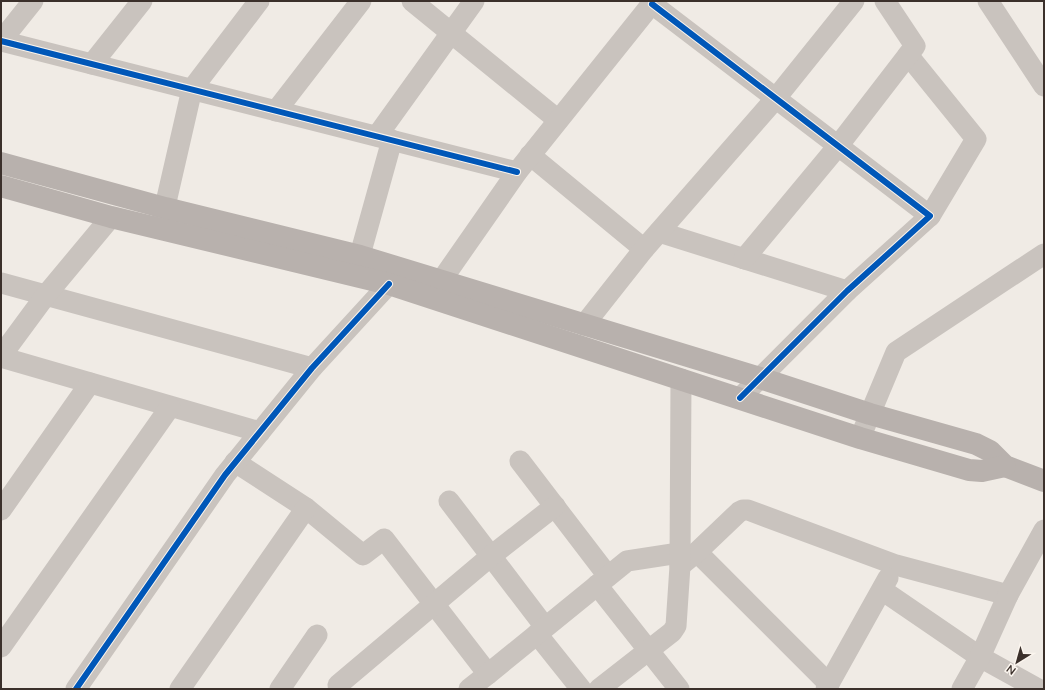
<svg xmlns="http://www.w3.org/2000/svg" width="1045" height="690" viewBox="0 0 1045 690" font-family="Mulish,sans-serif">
<rect width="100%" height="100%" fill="#f0ebe5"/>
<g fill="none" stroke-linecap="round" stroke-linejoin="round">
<g stroke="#c9c3be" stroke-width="21">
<polyline points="412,1 558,120"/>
<polyline points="988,1 1044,86"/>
<polyline points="652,4 930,216 847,291 740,398"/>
<polyline points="1,41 517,172"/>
<polyline points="1,41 33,1"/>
<polyline points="908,55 976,139 930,216"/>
<polyline points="92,64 142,1"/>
<polyline points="276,111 361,1"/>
<polyline points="377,136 474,1"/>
<polyline points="530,155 644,249"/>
<polyline points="161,224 192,89 259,1"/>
<polyline points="659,232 847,291"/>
<polyline points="744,259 838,146 915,46 885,1"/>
<polyline points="355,273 392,140"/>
<polyline points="441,281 517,172 654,1"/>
<polyline points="1,283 312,368"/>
<polyline points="584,325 644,249 776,98 854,1"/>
<polyline points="1,356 46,295 111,217"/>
<polyline points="1,357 260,432"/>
<polyline points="860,438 896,352 1044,254"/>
<polyline points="520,461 608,576"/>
<polyline points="235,462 306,508 363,555 384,539 488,674 469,689"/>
<polyline points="449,501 545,627"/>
<polyline points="1,510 90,383"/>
<polyline points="697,552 829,684"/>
<polyline points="680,566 697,552 739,512 743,510 748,510 896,565 1008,595"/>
<polyline points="597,585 679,689"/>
<polyline points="882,590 980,657 1038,689"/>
<polyline points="537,634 581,689"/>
<polyline points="1,647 170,407"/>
<polyline points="488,674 627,561 679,553"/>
<polyline points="338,685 491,556 555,506"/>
<polyline points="76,689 225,475 312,368 389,284"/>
<polyline points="180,689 306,508"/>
<polyline points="280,689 317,635"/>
<polyline points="599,689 672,632 676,626 680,566 681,379"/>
<polyline points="826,689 888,578"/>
<polyline points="962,689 980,657 1008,595 1044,530"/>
</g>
<g stroke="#b8b1ad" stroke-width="22">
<polyline points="1,163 165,208 360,256 760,378 870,414 976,444 990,451 1005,466 1044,481"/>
<polyline points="1,186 111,217 389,284 860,438 969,470 982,471 1005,466"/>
</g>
<defs>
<g id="cycleway">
<polyline points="652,4 930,216 847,291 740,398"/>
<polyline points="1,41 517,172"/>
<polyline points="76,689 225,475 312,368 389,284"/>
</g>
</defs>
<use href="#cycleway" stroke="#fbf5ee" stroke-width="8"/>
<use href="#cycleway" stroke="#0057b8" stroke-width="6"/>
</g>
<rect width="1045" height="690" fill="none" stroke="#3b302b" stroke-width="4"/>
<g transform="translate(1017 662) rotate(217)" stroke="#fbf5ee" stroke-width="3" paint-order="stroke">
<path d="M0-3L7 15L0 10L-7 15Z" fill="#3b302b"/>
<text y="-6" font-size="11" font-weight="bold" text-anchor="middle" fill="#3b302b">N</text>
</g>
</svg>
